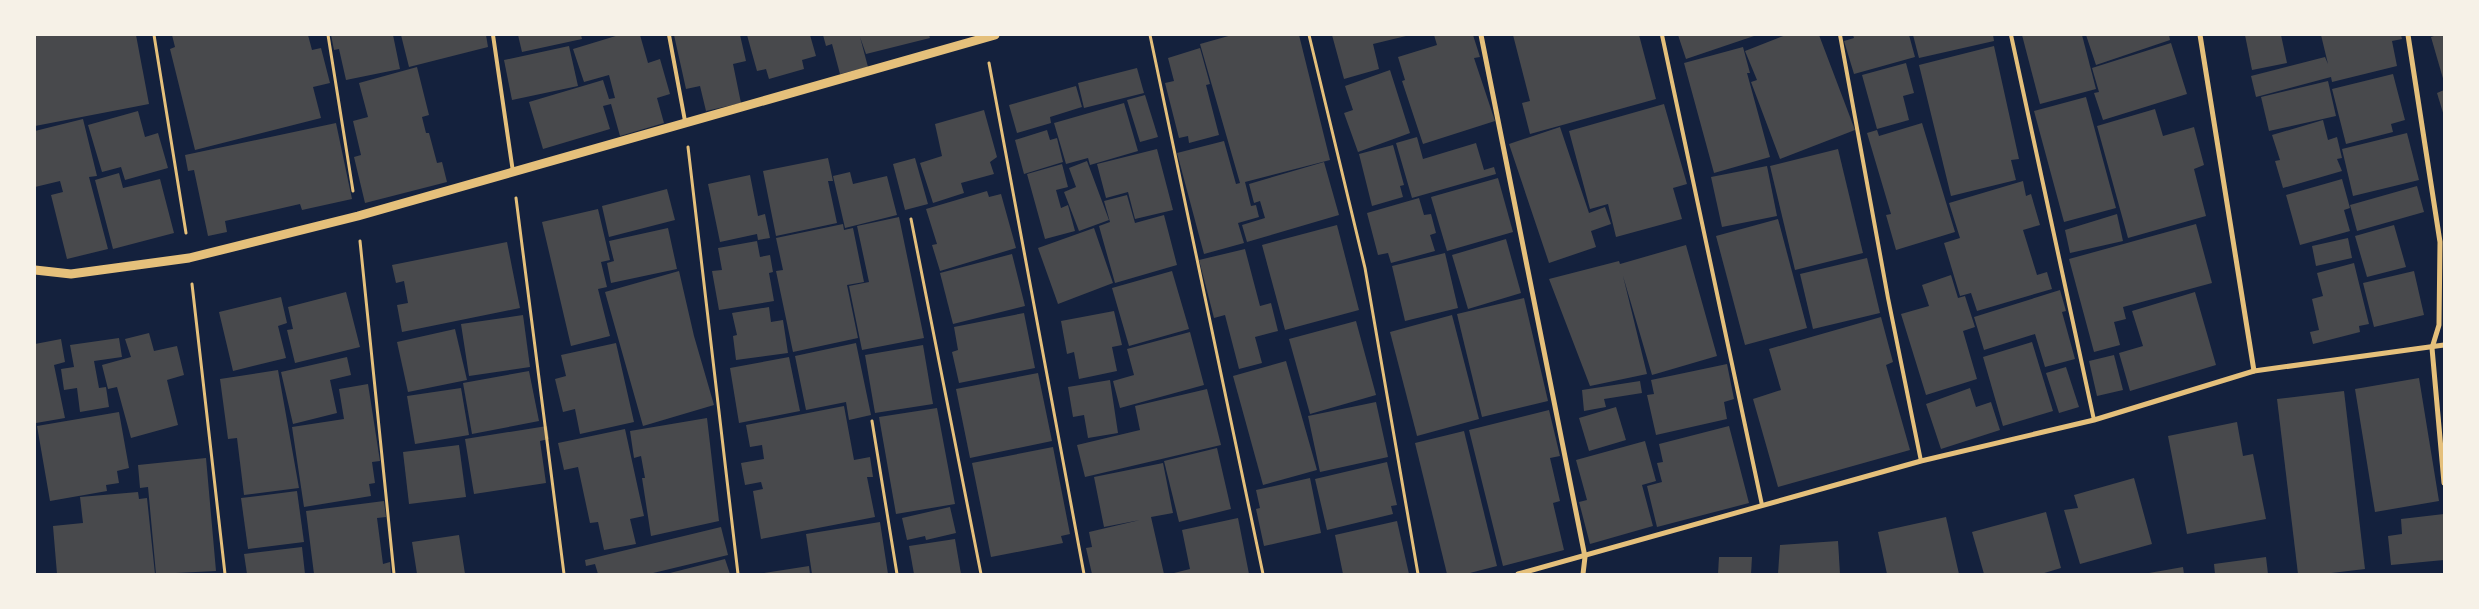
<svg xmlns="http://www.w3.org/2000/svg" width="2479" height="609" viewBox="0 0 2479 609" font-family="'Sofia Sans Condensed',sans-serif">
<rect width="100%" height="100%" fill="#14213d"/>
<g fill="#48494c">
<polygon points="35,35 136,35 149,104 35,126"/>
<polygon points="172,35 308,35 312,50 321,48 330,83 313,87 321,118 195,150 170,49 175,47"/>
<polygon points="331,35 393,35 400,69 346,80 339,49 334,50"/>
<polygon points="401,35 486,35 488,47 409,67"/>
<polygon points="518,35 581,35 582,39 522,52"/>
<polygon points="619,35 640,35 648,63 660,59 670,94 657,98 664,123 620,136 611,104 603,106 610,129 543,149 529,102 603,80 609,99 615,98 609,75 584,82 573,49"/>
<polygon points="674,35 740,35 746,61 733,64 741,103 706,111 700,86 686,89"/>
<polygon points="747,35 810,35 816,56 802,60 804,69 769,79 766,69 757,71"/>
<polygon points="823,35 929,35 930,38 866,54 860,37 868,67 840,74 832,44 826,46"/>
<polygon points="1232,35 1299,35 1330,160 1245,182 1251,206 1256,205 1259,217 1238,223 1244,243 1204,254 1177,153 1224,141 1236,184 1240,183 1200,44"/>
<polygon points="1332,35 1406,35 1406,36 1373,44 1379,69 1344,79"/>
<polygon points="1434,35 1473,35 1480,57 1474,58 1495,121 1423,144 1402,81 1405,80 1398,57 1437,45"/>
<polygon points="1513,35 1639,35 1656,99 1530,134 1522,103 1530,101"/>
<polygon points="1678,35 1757,35 1686,59"/>
<polygon points="1786,35 1819,35 1855,130 1780,159 1751,82 1757,80 1745,51"/>
<polygon points="1853,35 1909,35 1915,57 1854,74 1844,41 1854,38"/>
<polygon points="1913,35 1993,35 1994,41 1919,58"/>
<polygon points="2022,35 2082,35 2096,89 2040,104"/>
<polygon points="2086,35 2169,35 2170,40 2096,65"/>
<polygon points="2245,35 2281,35 2287,63 2252,70"/>
<polygon points="2321,35 2401,35 2402,39 2392,41 2397,66 2332,82 2331,77 2256,97 2251,76 2325,57 2328,64"/>
<polygon points="2437,35 2444,35 2444,82 2431,37"/>
<polygon points="2171,43 2187,94 2103,120 2094,93 2099,92 2092,68"/>
<polygon points="569,46 578,86 512,100 504,60"/>
<polygon points="1994,46 2019,159 2011,160 2016,180 1951,196 1919,65"/>
<polygon points="1743,47 1750,73 1747,73 1770,157 1714,173 1684,63"/>
<polygon points="1200,48 1210,84 1206,85 1219,135 1189,143 1188,136 1179,138 1165,83 1174,81 1168,58"/>
<polygon points="1906,63 1914,93 1903,96 1909,120 1877,129 1862,75"/>
<polygon points="417,67 429,115 422,117 426,133 429,133 437,163 442,162 447,182 365,203 354,157 361,155 353,121 368,117 359,83"/>
<polygon points="1137,68 1144,93 1084,108 1078,83"/>
<polygon points="1390,70 1410,133 1358,152 1344,113 1353,110 1345,86"/>
<polygon points="2393,74 2405,120 2391,124 2393,132 2346,144 2332,89"/>
<polygon points="2328,81 2336,116 2269,131 2261,97"/>
<polygon points="1076,86 1082,107 1050,117 1051,123 1017,133 1009,105"/>
<polygon points="2444,90 2444,116 2437,93"/>
<polygon points="1145,95 1158,137 1140,142 1127,100"/>
<polygon points="2086,97 2116,208 2064,222 2034,111"/>
<polygon points="1124,103 1138,151 1090,165 1088,158 1066,164 1054,123"/>
<polygon points="1664,104 1687,184 1673,188 1682,219 1616,237 1608,204 1590,209 1569,131"/>
<polygon points="2155,109 2163,136 2194,127 2204,165 2194,169 2206,216 2128,238 2097,126"/>
<polygon points="984,110 997,157 990,162 994,174 961,183 964,193 933,203 920,163 942,156 935,124"/>
<polygon points="138,111 145,137 158,133 168,168 125,180 121,167 102,172 88,125"/>
<polygon points="83,119 97,176 89,177 108,249 67,259 51,195 63,192 60,181 35,187 35,131"/>
<polygon points="2323,120 2328,140 2337,137 2342,158 2337,159 2342,171 2283,188 2275,161 2280,160 2272,135"/>
<polygon points="336,123 352,199 302,210 300,204 225,221 227,232 208,236 194,170 188,171 185,155"/>
<polygon points="1922,123 1955,232 1896,250 1886,215 1891,214 1867,133 1877,130 1879,136"/>
<polygon points="1560,127 1589,213 1605,207 1611,224 1591,231 1596,247 1549,263 1509,144"/>
<polygon points="1047,130 1050,140 1057,138 1063,162 1024,174 1015,140"/>
<polygon points="2407,133 2419,180 2353,196 2342,149"/>
<polygon points="1417,137 1423,159 1476,143 1484,170 1494,167 1496,174 1412,198 1396,143"/>
<polygon points="1393,145 1404,185 1400,186 1403,197 1372,206 1359,154"/>
<polygon points="1157,149 1173,210 1135,219 1128,192 1106,198 1097,164"/>
<polygon points="1838,149 1863,253 1795,270 1770,166"/>
<polygon points="828,158 833,181 828,181 837,223 776,236 763,171"/>
<polygon points="915,158 928,204 905,210 893,164"/>
<polygon points="1087,161 1109,220 1079,231 1064,192 1076,187 1069,168"/>
<polygon points="1324,162 1339,215 1247,242 1242,225 1265,218 1260,201 1254,203 1249,184"/>
<polygon points="1062,164 1068,187 1056,190 1061,208 1068,205 1075,231 1045,239 1027,174"/>
<polygon points="1767,166 1777,216 1722,227 1711,177"/>
<polygon points="850,172 853,184 887,176 897,215 845,228 833,176"/>
<polygon points="119,173 123,188 160,179 174,233 113,249 95,180"/>
<polygon points="750,175 758,216 765,214 770,238 758,240 757,234 720,242 708,184"/>
<polygon points="1498,178 1513,232 1447,251 1431,197"/>
<polygon points="2342,179 2350,208 2344,210 2350,231 2300,245 2286,195"/>
<polygon points="2023,181 2026,196 2031,194 2040,225 2023,230 2037,275 2047,272 2052,289 1977,311 1971,293 1960,296 1944,243 1960,238 1949,203"/>
<polygon points="2417,186 2424,212 2357,231 2350,205"/>
<polygon points="667,189 675,220 609,237 602,206"/>
<polygon points="987,191 989,197 1001,194 1016,248 940,271 932,245 937,244 926,209"/>
<polygon points="1127,195 1135,223 1164,215 1177,265 1115,283 1099,226 1110,222 1104,201"/>
<polygon points="1419,198 1424,215 1431,214 1436,233 1430,235 1435,251 1391,263 1388,253 1378,255 1367,213"/>
<polygon points="598,209 610,260 601,262 607,287 598,289 610,336 571,346 542,222"/>
<polygon points="2117,214 2123,241 2070,253 2065,230"/>
<polygon points="899,217 924,338 862,350 849,286 869,282 857,226"/>
<polygon points="1778,219 1807,328 1745,345 1716,236"/>
<polygon points="843,224 844,230 853,228 864,282 847,285 858,338 793,352 776,271 783,270 776,238"/>
<polygon points="2196,224 2212,283 2123,307 2126,319 2114,322 2120,345 2094,352 2069,259"/>
<polygon points="1337,225 1359,310 1285,330 1262,245"/>
<polygon points="2394,225 2406,267 2367,277 2355,236"/>
<polygon points="668,228 677,269 611,283 607,263 614,261 609,241"/>
<polygon points="1094,228 1113,283 1058,304 1038,248"/>
<polygon points="2348,238 2352,258 2316,266 2312,246"/>
<polygon points="1506,239 1521,293 1468,309 1452,255"/>
<polygon points="757,241 760,257 770,255 773,272 769,273 774,301 719,310 712,271 722,270 718,248"/>
<polygon points="507,242 520,308 402,332 397,305 408,303 404,281 396,283 392,265"/>
<polygon points="1686,245 1717,356 1652,375 1623,276 1647,374 1590,386 1549,279 1619,261 1620,264"/>
<polygon points="1245,249 1260,306 1271,303 1278,331 1255,337 1262,363 1239,369 1225,315 1214,318 1199,260"/>
<polygon points="1445,253 1458,308 1405,321 1392,266"/>
<polygon points="1012,254 1025,306 953,324 940,273"/>
<polygon points="1867,258 1880,313 1813,329 1800,274"/>
<polygon points="2354,263 2369,324 2359,326 2360,332 2313,344 2310,332 2319,330 2312,299 2323,296 2317,273"/>
<polygon points="679,271 694,336 714,405 643,426 605,292"/>
<polygon points="1172,271 1189,329 1129,346 1112,288"/>
<polygon points="2414,271 2424,315 2374,327 2363,283"/>
<polygon points="1951,275 1958,298 1965,296 1975,327 1963,331 1977,379 1926,395 1901,314 1929,306 1922,285"/>
<polygon points="2060,290 2066,311 2062,312 2075,359 2045,367 2035,334 1984,350 1974,317"/>
<polygon points="346,292 360,347 295,363 287,330 293,329 288,307"/>
<polygon points="2195,292 2216,365 2130,391 2119,353 2143,346 2132,311"/>
<polygon points="281,297 287,323 278,326 286,358 233,371 219,312"/>
<polygon points="1524,298 1548,401 1482,417 1457,314"/>
<polygon points="769,307 771,322 783,320 788,353 736,360 733,336 737,335 732,313"/>
<polygon points="1114,311 1122,345 1112,347 1117,371 1079,379 1074,352 1067,354 1061,321"/>
<polygon points="1024,313 1035,368 959,383 952,352 958,350 954,327"/>
<polygon points="523,315 530,367 469,376 461,324"/>
<polygon points="1452,315 1479,419 1417,436 1390,332"/>
<polygon points="1881,317 1893,362 1886,365 1910,450 1778,487 1753,399 1781,390 1769,349"/>
<polygon points="1356,321 1376,395 1310,414 1289,339"/>
<polygon points="455,329 467,380 408,392 397,342"/>
<polygon points="1190,332 1204,385 1120,408 1113,381 1134,375 1127,349"/>
<polygon points="149,333 154,351 177,346 184,375 167,380 178,425 131,438 117,387 108,389 102,365 131,357 125,339"/>
<polygon points="119,338 122,357 94,361 99,388 106,387 109,407 80,412 77,388 64,390 61,369 74,367 70,345"/>
<polygon points="61,339 65,362 54,365 65,418 36,423 35,344"/>
<polygon points="2032,342 2053,411 2003,426 1983,357"/>
<polygon points="616,343 634,422 580,434 575,409 563,412 555,379 566,376 561,355"/>
<polygon points="856,343 871,415 849,420 846,402 806,410 795,356"/>
<polygon points="923,345 933,404 875,413 865,355"/>
<polygon points="2114,355 2123,390 2097,396 2089,361"/>
<polygon points="347,357 351,375 330,380 337,413 293,424 281,372"/>
<polygon points="789,357 800,411 739,423 730,368"/>
<polygon points="1286,361 1317,470 1263,485 1233,376"/>
<polygon points="1727,364 1734,399 1724,402 1727,419 1656,435 1647,395 1654,394 1651,380"/>
<polygon points="2066,367 2079,407 2059,413 2046,373"/>
<polygon points="278,370 299,488 244,495 237,438 228,439 220,379"/>
<polygon points="529,371 539,421 472,434 463,383"/>
<polygon points="1038,373 1052,441 970,458 956,389"/>
<polygon points="2419,378 2439,501 2375,512 2355,389"/>
<polygon points="1110,380 1118,433 1088,438 1084,415 1073,417 1068,387"/>
<polygon points="1640,381 1642,393 1604,399 1606,407 1584,411 1582,390"/>
<polygon points="368,384 380,461 372,462 375,483 369,484 371,496 304,507 292,427 344,419 339,389"/>
<polygon points="461,388 469,435 415,444 407,396"/>
<polygon points="1970,388 1976,407 1991,402 2000,430 1941,449 1926,404"/>
<polygon points="1207,389 1221,445 1085,477 1077,445 1140,430 1135,406"/>
<polygon points="2344,391 2365,569 2323,574 2298,574 2277,399"/>
<polygon points="1376,402 1388,457 1320,472 1308,416"/>
<polygon points="844,406 854,460 870,457 873,477 867,477 875,517 761,539 753,491 763,489 761,482 745,485 741,463 764,459 762,445 750,447 746,425"/>
<polygon points="1616,407 1626,440 1589,451 1579,418"/>
<polygon points="937,408 955,504 896,514 879,417"/>
<polygon points="1549,410 1560,456 1550,458 1560,501 1553,503 1564,550 1503,566 1469,430"/>
<polygon points="119,412 129,468 117,471 119,483 106,485 107,491 50,501 37,426"/>
<polygon points="707,418 719,521 651,536 642,478 645,478 641,456 634,458 630,431"/>
<polygon points="2237,422 2243,456 2253,454 2266,519 2187,534 2168,436"/>
<polygon points="547,426 549,439 540,441 546,483 474,494 465,439"/>
<polygon points="1729,426 1749,503 1657,527 1647,486 1662,482 1657,463 1663,462 1659,444"/>
<polygon points="625,429 644,516 630,519 636,544 604,550 598,522 590,523 578,467 564,470 558,443"/>
<polygon points="1464,431 1497,566 1466,574 1447,574 1415,443"/>
<polygon points="1645,441 1656,481 1642,485 1653,526 1590,544 1579,502 1587,500 1576,460"/>
<polygon points="459,445 466,497 409,504 403,452"/>
<polygon points="1053,447 1070,534 1061,536 1063,543 991,557 972,463"/>
<polygon points="1217,448 1231,509 1179,522 1164,461"/>
<polygon points="206,458 216,571 156,574 148,487 140,488 138,465"/>
<polygon points="1387,462 1397,505 1391,506 1393,514 1327,530 1315,479"/>
<polygon points="1163,463 1173,513 1151,517 1164,574 1092,574 1086,548 1092,547 1089,532 1140,520 1104,527 1094,477"/>
<polygon points="1310,478 1321,533 1264,546 1256,509 1260,508 1256,490"/>
<polygon points="2134,478 2152,544 2080,564 2064,510 2078,508 2074,495"/>
<polygon points="297,491 304,542 248,549 241,498"/>
<polygon points="138,492 139,499 147,498 155,574 57,574 53,526 83,523 80,497"/>
<polygon points="384,501 386,517 377,518 383,564 390,562 391,574 314,574 306,511"/>
<polygon points="950,507 956,533 926,540 925,536 907,540 902,518"/>
<polygon points="2046,512 2061,568 2041,574 1984,574 1972,532"/>
<polygon points="2444,514 2444,560 2391,565 2388,536 2402,534 2401,519"/>
<polygon points="1946,517 1959,574 1887,574 1878,532"/>
<polygon points="1238,518 1249,574 1170,574 1190,569 1182,530"/>
<polygon points="1397,521 1409,574 1343,574 1335,535"/>
<polygon points="880,522 888,574 812,574 806,534"/>
<polygon points="721,527 728,555 649,574 598,574 595,564 586,566 585,560"/>
<polygon points="459,535 465,574 417,574 412,542"/>
<polygon points="955,539 961,574 914,574 909,546"/>
<polygon points="1838,541 1840,574 1778,574 1780,545"/>
<polygon points="302,547 305,574 247,574 244,554"/>
<polygon points="1719,557 1752,557 1751,574 1718,574"/>
<polygon points="2266,557 2268,574 2215,574 2214,564"/>
<polygon points="725,559 730,574 670,574 670,573"/>
<polygon points="809,566 810,574 764,574 764,573"/>
<polygon points="2183,567 2184,574 2149,574 2149,573"/>
</g>
<g fill="none" stroke-linecap="round" stroke-linejoin="round">
<g stroke="#e5c07b" stroke-width="3">
<polyline points="154,35 186,233"/>
<polyline points="328,35 353,191"/>
<polyline points="1150,35 1263,574"/>
<polyline points="1309,35 1365,268 1418,574"/>
<polyline points="989,63 1084,574"/>
<polyline points="688,147 738,574"/>
<polyline points="516,198 564,574"/>
<polyline points="911,219 981,574"/>
<polyline points="360,241 394,574"/>
<polyline points="192,284 225,574"/>
<polyline points="872,421 897,574"/>
</g>
<g stroke="#e5c07b" stroke-width="4">
<polyline points="493,35 513,172"/>
<polyline points="669,35 685,121"/>
<polyline points="1662,35 1762,505"/>
<polyline points="1840,35 1888,298 1921,461"/>
<polyline points="2011,35 2094,420"/>
</g>
<g stroke="#e5c07b" stroke-width="5">
<polyline points="1481,35 1585,557 1583,574"/>
<polyline points="2200,35 2254,371"/>
<polyline points="2408,35 2440,242 2439,325 2432,348 2444,483"/>
<polyline points="1518,574 1921,461 2094,420 2254,371 2444,345"/>
</g>
<polyline stroke="#e5c07b" stroke-width="9" points="35,270 71,274 189,258 358,216 995,35"/>
</g>
<rect width="2479" height="609" fill="none" stroke="#f6f1e7" stroke-width="72"/>
</svg>
